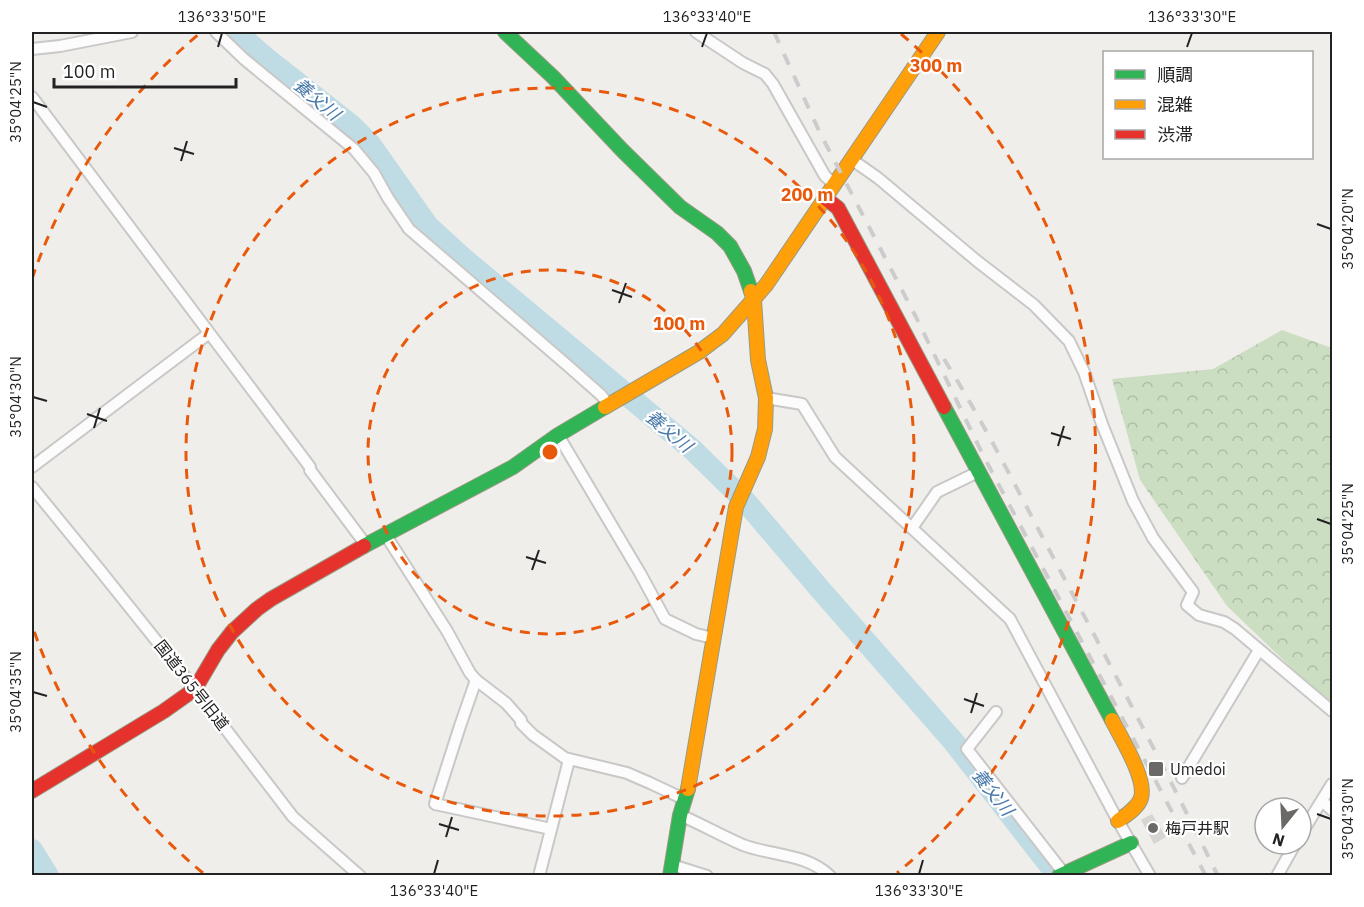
<svg xmlns="http://www.w3.org/2000/svg" width="1364" height="907" viewBox="0 0 1364 907" font-family="'IBM Plex Sans','Noto Sans JP',sans-serif">
<defs>
<pattern id="forest-crowns" width="20" height="18" patternUnits="userSpaceOnUse" patternTransform="scale(1.5)"><rect width="20" height="18" fill="#cbdec1"/><path d="M2 6a3 3 0 1 1 6 0M12 15a3 3 0 1 1 6 0" fill="none" stroke="#aebea6"/></pattern>
</defs>
<rect width="100%" height="100%" fill="#f0eeeb"/>
<polygon fill="url(#forest-crowns)" points="1282,330 1332,348 1332,707 1227,606 1140,480 1112,379 1213,369"/>
<g fill="none" stroke-linecap="round" stroke-linejoin="round">
<g stroke="#bfdbe3" stroke-width="22">
<polyline points="236,32 267,59 352,126 370,144 428,226 464,259 693,450 746,502 819,588 953,741 1058,876"/>
<polyline points="32,850 48,876"/>
</g>
</g>
<polygon fill="#d7d4d2" points="1152,814 1166,837 1154,844 1141,820"/>
<g fill="none" stroke-linecap="round" stroke-linejoin="round">
<defs>
<g id="street">
<polyline points="216,32 244,59 354,149 374,173 388,198 409,229 567,365 601,395 609,405"/>
<polyline points="696,32 743,63 765,74 773,84 825,176 834,184"/>
<polyline points="32,49 60,46 132,32"/>
<polyline points="32,97 310,467 310,470 366,545"/>
<polyline points="851,159 878,178 977,261 1034,305 1069,341 1084,372 1102,424 1133,501 1153,538 1193,592 1187,605 1199,615 1224,622 1235,629 1332,711"/>
<polyline points="766,398 802,404 835,457 1010,619 1118,821 1150,876"/>
<polyline points="558,435 640,573 665,619 696,634 713,638"/>
<polyline points="32,467 208,334"/>
<polyline points="32,487 99,569 195,689 293,817 360,876"/>
<polyline points="912,528 937,492 978,472"/>
<polyline points="385,534 447,631 470,673 476,680 506,703 521,720 521,723 533,735 565,758 627,773 650,783 684,799"/>
<polyline points="476,680 460,726 435,804 551,829"/>
<polyline points="996,712 967,749 1066,876"/>
<polyline points="1182,778 1259,650"/>
<polyline points="1322,801 1332,810"/>
<path d="M 680,815 C 701,824 722,836 743,845 C 772,856 806,853 830,876"/>
<polyline points="1301,834 1332,784"/>
<polyline points="672,865 707,876"/>
<polyline points="539,876 569,760"/>
<polyline points="1277,876 1295,844"/>
</g>
<g id="fast">
<polyline points="505,32 553,77 622,150 680,207 717,233 730,246 744,271 751,291"/>
<polyline points="944,407 1112,720"/>
<polyline points="364,546 513,467 558,435 605,407"/>
<polyline points="670,876 680,815 688,789"/>
<polyline points="1059,876 1131,843"/>
</g>
<g id="slow">
<polyline points="605,407 699,352 723,334 766,285 938,32"/>
<path d="M 1112,720 C 1121,738 1147,779 1141,798 C 1138,808 1126,815 1118,821"/>
<polyline points="688,789 736,507 758,457 765,429 766,398 758,360 754,300 751,291"/>
</g>
<g id="jam">
<polyline points="825,198 838,208 944,407"/>
<polyline points="32,791 164,711 195,689 218,650 232,632 257,609 271,599 364,546"/>
</g>
</defs>
<use href="#street" stroke="#c9c8c7" stroke-width="14"/>
<use href="#fast" stroke="#999a82" stroke-width="16"/>
<use href="#slow" stroke="#999a82" stroke-width="16"/>
<use href="#jam" stroke="#999a82" stroke-width="16"/>
<use href="#street" stroke="#fdfcfc" stroke-width="10"/>
<use href="#fast" stroke="#30b455" stroke-width="14"/>
<use href="#slow" stroke="#ff9f0a" stroke-width="14"/>
<use href="#jam" stroke="#e5322d" stroke-width="14"/>
<g stroke="#ccc" stroke-width="4" stroke-dasharray="12 12" stroke-linecap="butt">
<polyline points="774,32 820,133 916,317 984,457 1206,876"/>
<path d="M 944,359 C 984,423 1018,491 1053,557 C 1109,663 1165,768 1218,876"/>
</g>
</g>
<path fill="none" stroke="#222" stroke-width="2" d="M 218,47 L 222,33M 702,47 L 707,33M 1187,47 L 1192,33M 33,102 L 47,107M 174,148 L 194,154M 181,161 L 187,141M 1317,224 L 1331,229M 612,290 L 632,297M 619,303 L 626,283M 33,397 L 47,401M 87,414 L 107,421M 94,428 L 100,408M 1051,433 L 1071,439M 1058,446 L 1064,426M 1317,519 L 1331,524M 526,557 L 546,563M 532,570 L 539,550M 33,692 L 47,696M 964,699 L 984,706M 971,713 L 977,693M 1317,814 L 1331,819M 439,824 L 459,830M 446,837 L 452,817M 434,874 L 438,860M 919,874 L 923,860"/>
<g fill="none" stroke="#e8590c" stroke-width="3" stroke-dasharray="10 8">
<circle cx="550" cy="452" r="182"/>
<circle cx="550" cy="452" r="364"/>
<path d="M203 873A546 546 0 0 1 32 625M32 279A546 546 0 0 1 199 34M901 34A546 546 0 0 1 897 873"/>
</g>
<g fill="#6a6968" stroke="#fff" stroke-width="2">
<rect x="1148" y="761" width="16" height="16" rx="3"/>
<circle cx="1153" cy="828" r="6"/>
</g>
<g text-anchor="middle" dominant-baseline="central" stroke-width="4.5" stroke-linejoin="round" paint-order="stroke">
<g font-size="16" fill="#222" stroke="#fff">
<text transform="translate(192 685) rotate(52)">国道365号旧道</text>
</g>
<g font-size="16" fill="#222" stroke="#fff" text-anchor="start">
<text x="1170" y="769">Umedoi</text>
<text x="1165" y="828">梅戸井駅</text>
</g>
<g font-size="18" font-style="italic" fill="#4a7aab" stroke="#fff">
<text transform="translate(317 99) rotate(40)">養父川</text>
<text transform="translate(669 431) rotate(40)">養父川</text>
<text transform="translate(993 792) rotate(52)">養父川</text>
</g>
</g>
<circle cx="550" cy="452" r="9" fill="#e8590c" stroke="#fff" stroke-width="3"/>
<g font-size="18" text-anchor="middle" font-weight="bold" fill="#e8590c" stroke="#fff" stroke-width="4.5" stroke-linejoin="round" paint-order="stroke">
<text x="936" y="72">300 m</text>
<text x="807" y="201">200 m</text>
<text x="679" y="330">100 m</text>
</g>
<rect width="1364" height="907" fill="none" stroke="#ffffff" stroke-width="66"/>
<rect x="1103" y="51" width="210" height="108" fill="#ffffff" stroke="#a7a7a7" stroke-width="1.5"/>
<rect x="1115" y="70" width="30" height="9" fill="#30b455" stroke="#a7a7a7" stroke-width="1.5"/>
<text x="1157" y="81" font-size="18" fill="#222222">順調</text>
<rect x="1115" y="100" width="30" height="9" fill="#ff9f0a" stroke="#a7a7a7" stroke-width="1.5"/>
<text x="1157" y="111" font-size="18" fill="#222222">混雑</text>
<rect x="1115" y="130" width="30" height="9" fill="#e5322d" stroke="#a7a7a7" stroke-width="1.5"/>
<text x="1157" y="141" font-size="18" fill="#222222">渋滞</text>
<g transform="translate(1283 826) rotate(198)"><circle r="28" fill="#ffffff" stroke="#a7a7a7" stroke-width="1.5"/>
<path d="M0-4.5L10 22L0 15L-10 22Z" fill="#6a6968"/>
<text y="-9" font-size="16" font-weight="bold" text-anchor="middle" fill="#222222">N</text>
</g>
<path d="M54 78v9h182v-9" fill="none" stroke="#222222" stroke-width="3"/>
<text x="63" y="78" font-size="18" fill="#222222" stroke="#ffffff" stroke-width="4.5" paint-order="stroke">100 m</text>
<rect x="33" y="33" width="1298" height="841" fill="none" stroke="#222" stroke-width="2"/>
<g font-size="15" text-anchor="middle" fill="#222">
<text x="222" y="22">136°33'50"E</text>
<text x="707" y="22">136°33'40"E</text>
<text x="1192" y="22">136°33'30"E</text>
<text transform="translate(16 102) rotate(-90)" y="5">35°04'25"N</text>
<text transform="translate(1348 229) rotate(-90)" y="5">35°04'20"N</text>
<text transform="translate(16 397) rotate(-90)" y="5">35°04'30"N</text>
<text transform="translate(1348 524) rotate(-90)" y="5">35°04'25"N</text>
<text transform="translate(16 692) rotate(-90)" y="5">35°04'35"N</text>
<text transform="translate(1348 819) rotate(-90)" y="5">35°04'30"N</text>
<text x="434" y="896">136°33'40"E</text>
<text x="919" y="896">136°33'30"E</text>
</g>
</svg>
